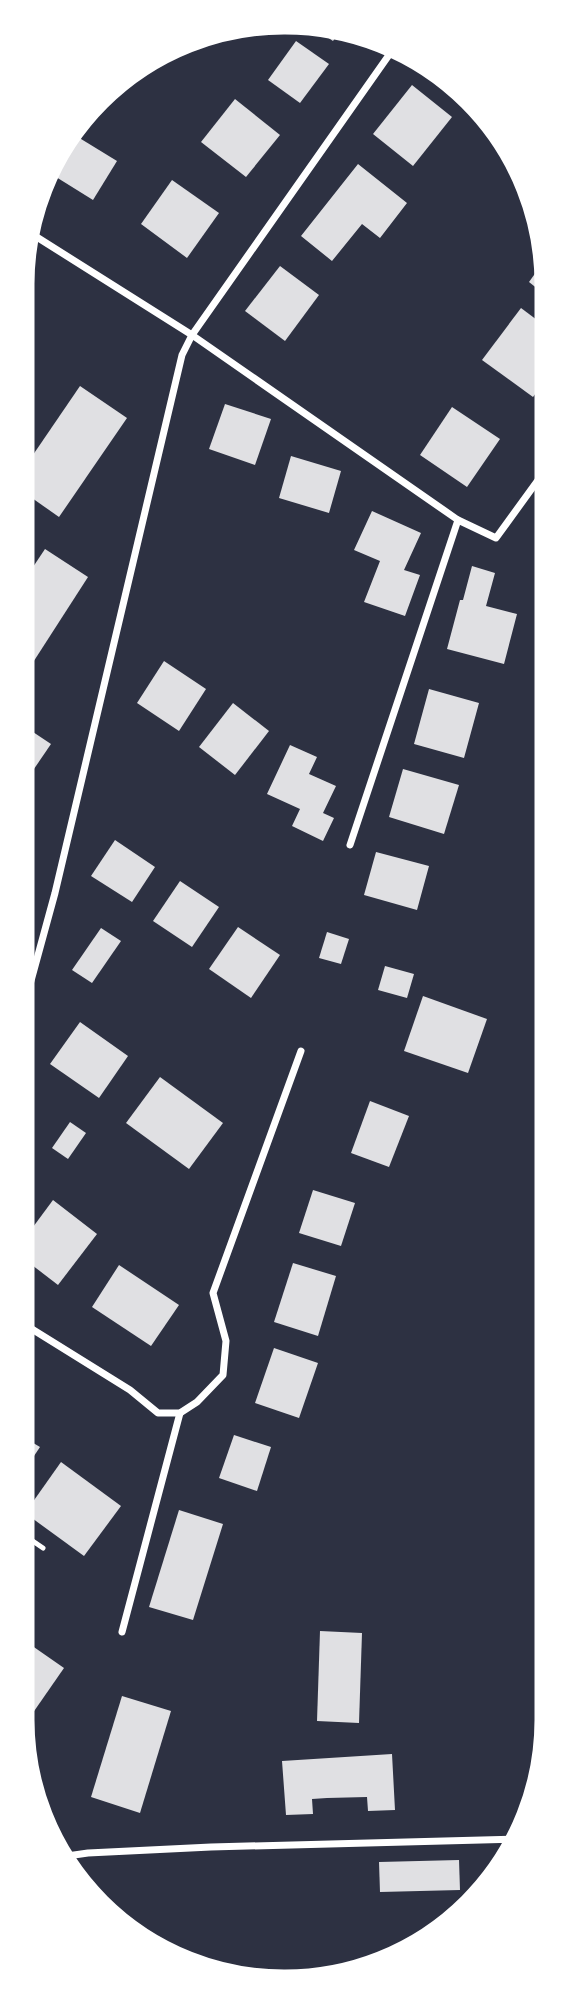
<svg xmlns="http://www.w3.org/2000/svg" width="569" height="2004" viewBox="0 0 569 2004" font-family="Figtree,sans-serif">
<rect width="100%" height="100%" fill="#2d3142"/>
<g fill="#e0e0e3">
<polygon points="306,23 336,23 344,25 333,41"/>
<polygon points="296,41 329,64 300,103 268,80"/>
<polygon points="412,85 452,117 413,166 373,134"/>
<polygon points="235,99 280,135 246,177 201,142"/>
<polygon points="68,131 117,161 93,200 48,172 62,136"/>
<polygon points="358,164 407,203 380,238 362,224 332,261 301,236"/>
<polygon points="172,180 219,213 187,258 141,224"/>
<polygon points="549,254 549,298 529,282"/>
<polygon points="280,266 319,295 285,341 245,311"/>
<polygon points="521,308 549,329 549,376 533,397 482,360"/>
<polygon points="80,386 127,418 59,517 22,491 22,471"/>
<polygon points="225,404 271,419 255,465 209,449"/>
<polygon points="452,407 500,439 467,487 420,455"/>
<polygon points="291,456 341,471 329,513 279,498"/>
<polygon points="372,511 421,533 404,570 420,575 405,616 364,602 380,561 354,550"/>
<polygon points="45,549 88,577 21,681 21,585"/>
<polygon points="472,566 495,573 486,606 517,614 504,664 447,649 460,600 463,600"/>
<polygon points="164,661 206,689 179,731 137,703"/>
<polygon points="429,689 479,703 464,758 414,744"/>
<polygon points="233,703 269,731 235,775 199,747"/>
<polygon points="21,724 51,744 21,788"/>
<polygon points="290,745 317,757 309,774 336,786 323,813 334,818 323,841 292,826 300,809 267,794"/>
<polygon points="403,769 459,785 444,834 389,817"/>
<polygon points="115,840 155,867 132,902 91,876"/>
<polygon points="376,852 429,866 417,910 364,895"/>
<polygon points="180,881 219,907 192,947 153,921"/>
<polygon points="238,927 280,955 251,998 209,969"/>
<polygon points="101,928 121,941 92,983 72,970"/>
<polygon points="327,932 349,939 341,964 319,958"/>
<polygon points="385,966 414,974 407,998 378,990"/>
<polygon points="423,996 487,1019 468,1073 404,1051"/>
<polygon points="80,1022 128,1056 99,1098 50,1064"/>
<polygon points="160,1077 223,1123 189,1169 126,1123"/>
<polygon points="370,1101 409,1116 389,1167 351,1153"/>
<polygon points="70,1122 86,1133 68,1159 52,1148"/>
<polygon points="313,1190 355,1203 341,1246 299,1233"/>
<polygon points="53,1200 97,1234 58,1285 19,1255 19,1246"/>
<polygon points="293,1263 336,1276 318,1336 274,1322"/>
<polygon points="119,1265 179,1305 151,1346 92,1307"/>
<polygon points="274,1348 318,1363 299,1418 255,1403"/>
<polygon points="18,1434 40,1447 18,1480"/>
<polygon points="234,1435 271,1447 257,1491 219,1478"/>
<polygon points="61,1462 121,1506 84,1556 25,1513"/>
<polygon points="179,1510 223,1524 193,1620 149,1607"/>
<polygon points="320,1631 362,1633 359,1723 317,1721"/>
<polygon points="18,1636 64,1668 30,1717 18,1708"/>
<polygon points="122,1696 171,1711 140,1813 91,1797"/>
<polygon points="392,1754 395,1810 368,1811 367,1797 327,1798 312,1799 313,1814 286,1815 282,1761"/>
<polygon points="459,1860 460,1890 380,1892 379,1862"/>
<polygon points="334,1967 335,1979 267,1986 248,1981 248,1977"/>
</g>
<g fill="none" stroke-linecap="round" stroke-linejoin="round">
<polyline stroke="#fff" stroke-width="5" points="18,1531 43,1548"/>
<g stroke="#fff" stroke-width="7">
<polyline points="24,229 192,335 458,520 350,845"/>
<polyline points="458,520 496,538 549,465"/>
<polyline points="20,1021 55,893 182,355 192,335 396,45"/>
<polyline points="19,1321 130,1390 158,1413 180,1413 197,1402 223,1375 226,1341 213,1293 301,1051"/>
<polyline points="122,1632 180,1413"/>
<polyline points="60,1857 88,1853 211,1847 521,1839"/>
</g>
</g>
<path d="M0 0H569V2004H0ZM284 30H285A254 254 0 0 1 539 284V1720A254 254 0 0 1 285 1974H284A254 254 0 0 1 30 1720V284A254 254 0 0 1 284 30Z" fill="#fff" fill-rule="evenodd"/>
<path fill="none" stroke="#fff" stroke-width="9" d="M284 30H285A254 254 0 0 1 539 284V1720A254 254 0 0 1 285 1974H284A254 254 0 0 1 30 1720V284A254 254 0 0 1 284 30Z"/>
</svg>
